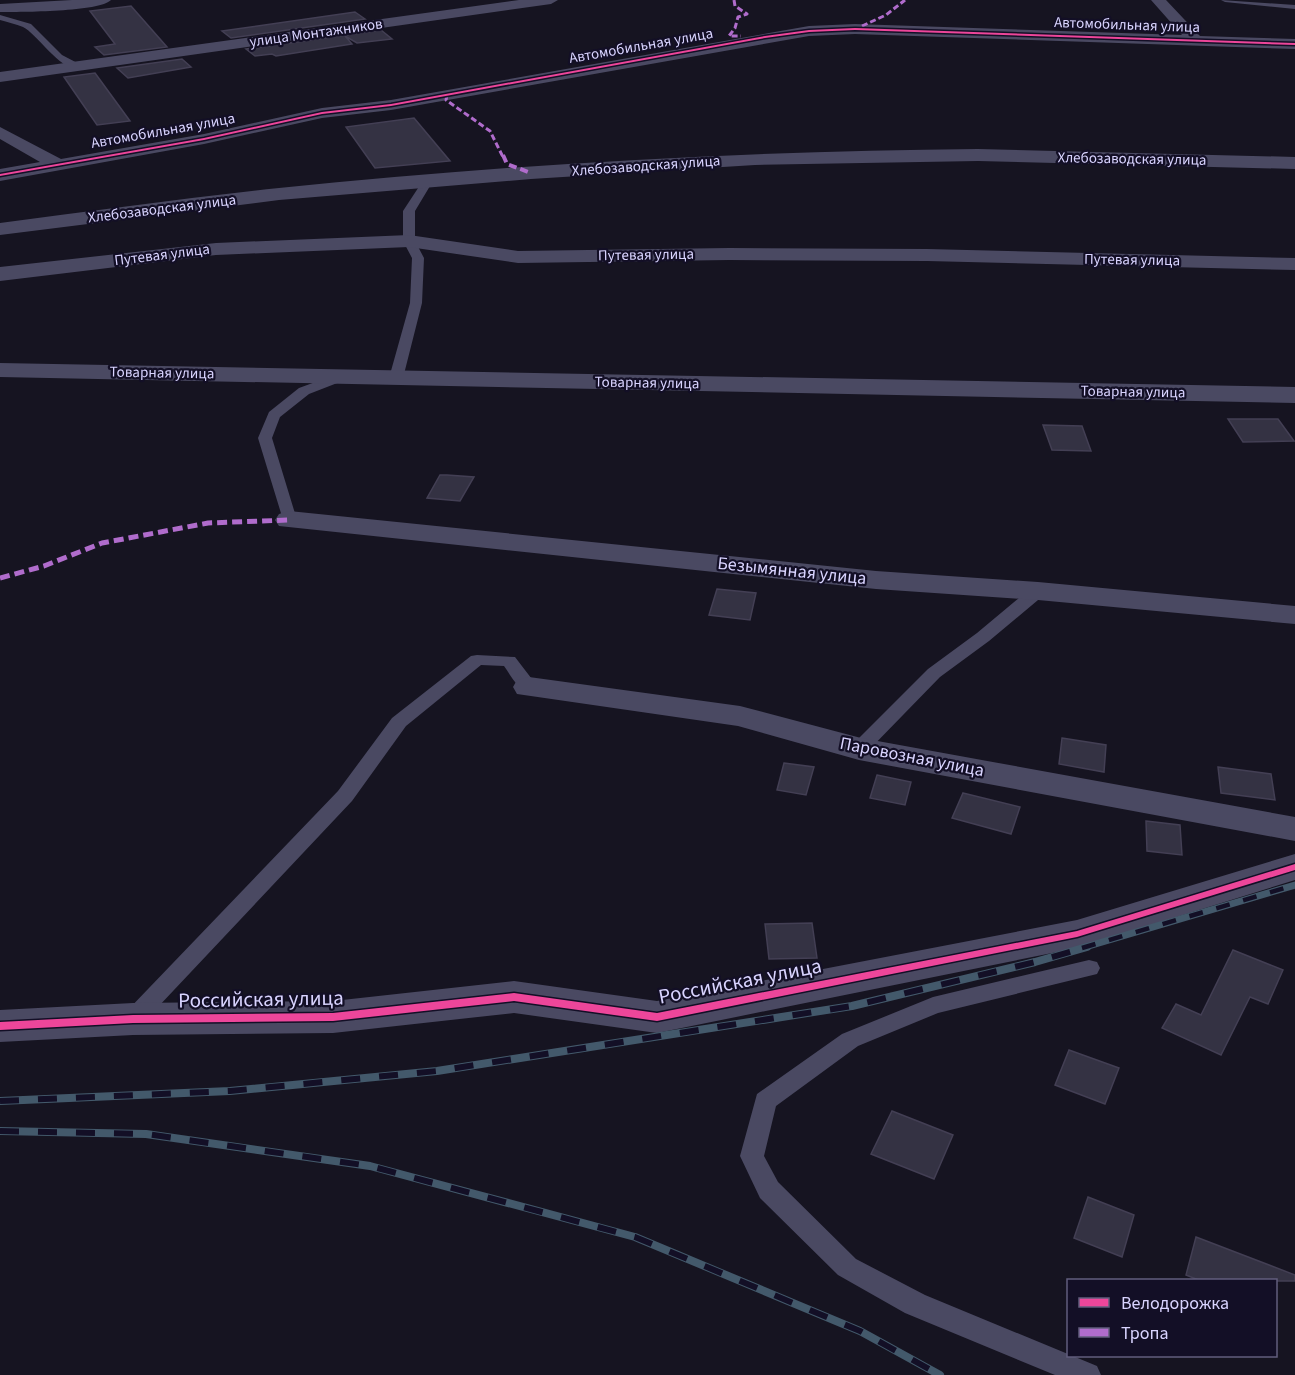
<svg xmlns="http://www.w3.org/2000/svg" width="1295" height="1375" viewBox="0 0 1295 1375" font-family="'Source Sans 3',sans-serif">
<rect width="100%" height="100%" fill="#161421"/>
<g fill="#343243" stroke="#433f54" stroke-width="1.5">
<polygon points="131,6 167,47 104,55 95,47 115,44 90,11"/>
<polygon points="355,12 365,19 231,38 222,31"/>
<polygon points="381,30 392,39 357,43 345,36 352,44 276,56 272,54 255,56 246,49"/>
<polygon points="182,59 191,67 128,78 117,68"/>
<polygon points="95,73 130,121 97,125 64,77"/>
<polygon points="414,118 450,161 375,168 346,127"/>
<polygon points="1228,419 1278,419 1294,441 1243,442"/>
<polygon points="1043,425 1082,426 1091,451 1052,450"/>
<polygon points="440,475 447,475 474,477 460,501 427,498"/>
<polygon points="717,589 756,593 750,620 709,615"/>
<polygon points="1062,738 1106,745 1104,772 1059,764"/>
<polygon points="784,763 814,767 806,795 777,790"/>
<polygon points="1218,767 1271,774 1275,800 1221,793"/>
<polygon points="877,775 911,782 905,805 870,798"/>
<polygon points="963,793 1020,807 1011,834 952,818"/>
<polygon points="1146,821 1180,825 1182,855 1147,851"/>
<polygon points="812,923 817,958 769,959 765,924"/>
<polygon points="1233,950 1283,970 1268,1004 1250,997 1221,1055 1162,1028 1176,1004 1201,1015"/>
<polygon points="1069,1050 1119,1068 1105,1104 1055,1085"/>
<polygon points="892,1111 953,1135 934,1179 871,1154"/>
<polygon points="1088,1197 1134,1215 1122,1257 1074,1238"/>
<polygon points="1196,1237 1295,1275 1295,1281 1201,1281 1186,1275"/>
</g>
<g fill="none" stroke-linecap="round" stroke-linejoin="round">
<g fill="#4a4962" fill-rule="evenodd">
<polygon points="1221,0 1295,5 1295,9 1225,2"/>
<path d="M 0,15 L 31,24 L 62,55 L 85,67 C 66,80 38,34 23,27 C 16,24 7,22 0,20 Z"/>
<polygon points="428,178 433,181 415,211 415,241 424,258 422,303 403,378 396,382 389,378 410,303 412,258 403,241 403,211 424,179"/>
<polygon points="340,373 347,377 345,380 309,394 280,417 272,438 297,520 294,523 284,523 258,438 269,412 299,388"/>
<polygon points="1038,586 1046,591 1044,595 989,641 940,677 866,753 852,753 850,749 852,745 928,669 977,633 1032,587"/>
<path d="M 477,655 L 515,657 L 538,687 L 535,691 C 520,695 512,677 504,666 L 481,665 L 406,726 L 352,801 L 141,1025 L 133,1028 L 125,1025 L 122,1019 L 125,1013 L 338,791 L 392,718 L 471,656 Z"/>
<polygon points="1089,960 1097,962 1100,968 1097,974 938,1013 858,1046 776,1106 764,1156 778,1182 856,1259 925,1295 1097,1366 1101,1375 1055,1375 905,1313 838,1275 760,1198 740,1156 757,1094 842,1034 933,997"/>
</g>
<g fill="#4a4962" fill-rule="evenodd">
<path d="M 72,0 L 111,0 C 100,12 20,12 0,12 L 0,4 Z"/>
<polygon points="519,0 558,0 551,4 0,82 0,72"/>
<polygon points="1151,0 1166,0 1200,36 1295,39 1295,49 855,34 809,36 391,110 322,118 204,144 0,181 0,169 40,162 0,139 0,127 61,159 204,134 322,108 391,100 809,26 855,24 1182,35"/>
<path d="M 978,149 L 1295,157 L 1295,169 L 978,161 L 755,165 L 531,179 L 279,200 L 0,235 L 0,223 C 93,211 186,198 279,188 C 511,164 745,151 978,149 Z"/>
<polygon points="409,235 518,251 729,248 927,249 1295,258 1295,270 927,261 729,260 518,263 409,247 216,255 0,281 0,267 216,243"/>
<polygon points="0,363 1295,387 1295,403 0,377"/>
<polygon points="289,511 876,571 1038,582 1295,606 1295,624 1038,600 876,589 279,526 275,520 279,514"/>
<polygon points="529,677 740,706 861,738 1295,817 1295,841 859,760 738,726 517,694 513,687 517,680"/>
<polygon points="1295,854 1295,880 1077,948 657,1033 514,1013 333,1033 133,1035 0,1042 0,1010 133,1003 333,1001 514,981 657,1001 1077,920"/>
</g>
<defs>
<polyline id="rail-far1" points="1082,948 1295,885"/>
<g id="rail">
<polyline points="0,1101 230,1091 437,1071 852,1006 1035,962 1087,947"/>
<polyline points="0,1131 146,1134 370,1166 635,1237 860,1331 940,1375"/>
</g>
</defs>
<use href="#rail-far1" stroke="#43596b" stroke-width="7"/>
<use href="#rail" stroke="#43596b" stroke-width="8"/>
<use href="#rail-far1" stroke="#130f26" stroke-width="4.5" stroke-dasharray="14" stroke-linecap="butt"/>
<use href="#rail" stroke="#130f26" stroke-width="6" stroke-dasharray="19" stroke-linecap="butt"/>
<g stroke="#b06ccc" stroke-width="3" stroke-dasharray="6 3" stroke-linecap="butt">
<polyline points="734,0 735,6 747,14 738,17 735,28 729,36 741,36"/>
<polyline points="862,26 886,15 905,0"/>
<polyline points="447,95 446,100 490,131 503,157"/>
</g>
<polyline stroke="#b06ccc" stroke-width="4" stroke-dasharray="8 4" stroke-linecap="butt" points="503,155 507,164 531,173"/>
<polyline stroke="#b06ccc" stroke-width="5" stroke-dasharray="10 5" stroke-linecap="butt" points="0,578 44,566 102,543 208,523 289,520"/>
<defs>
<g id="cycleway">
<polygon points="855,28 1295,43 1295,45 855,30 809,32 765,38 391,106 322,114 204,140 0,176 0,174 204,138 322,112 391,104 765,36 809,30"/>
<polygon points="1295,864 1295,870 1077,937 657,1021 514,1001 333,1021 133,1023 0,1030 0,1022 133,1015 333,1013 514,993 657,1013 1077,931"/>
</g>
</defs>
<use href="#cycleway" stroke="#130f26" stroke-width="3"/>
<use href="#cycleway" fill="#ed469a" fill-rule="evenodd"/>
</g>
<g text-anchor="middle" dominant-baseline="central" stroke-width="4.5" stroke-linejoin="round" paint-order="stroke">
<g font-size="15" fill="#d9d4ff" stroke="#130f26">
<text transform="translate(1127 25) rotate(2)">Автомобильная улица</text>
<text transform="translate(316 33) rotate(-8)">улица Монтажников</text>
<text transform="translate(641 46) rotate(-10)">Автомобильная улица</text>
<text transform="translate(163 131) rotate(-10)">Автомобильная улица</text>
<text transform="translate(1132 159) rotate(1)">Хлебозаводская улица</text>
<text transform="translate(646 166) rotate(-4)">Хлебозаводская улица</text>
<text transform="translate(162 209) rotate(-7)">Хлебозаводская улица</text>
<text transform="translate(162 255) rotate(-7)">Путевая улица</text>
<text transform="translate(646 255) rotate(-1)">Путевая улица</text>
<text transform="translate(1132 260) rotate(1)">Путевая улица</text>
<text transform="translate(162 373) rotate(1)">Товарная улица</text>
<text transform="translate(647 383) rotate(1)">Товарная улица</text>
<text transform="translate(1133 392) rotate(1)">Товарная улица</text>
</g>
<g font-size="18" fill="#d9d4ff" stroke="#130f26">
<text transform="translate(792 571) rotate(6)">Безымянная улица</text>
<text transform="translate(912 757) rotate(11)">Паровозная улица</text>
</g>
<g font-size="21" fill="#d9d4ff" stroke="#130f26">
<text transform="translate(740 981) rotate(-11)">Российская улица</text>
<text transform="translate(261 999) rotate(-1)">Российская улица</text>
</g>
</g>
<rect x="1067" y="1279" width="210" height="78" fill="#130f26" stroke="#625e7d" stroke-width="1.5"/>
<rect x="1079" y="1298" width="30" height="9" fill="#ed469a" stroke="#625e7d" stroke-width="1.5"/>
<text x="1121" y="1309" font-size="18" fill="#d9d4ff">Велодорожка</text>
<rect x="1079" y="1328" width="30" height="9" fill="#b06ccc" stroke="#625e7d" stroke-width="1.5"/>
<text x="1121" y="1339" font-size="18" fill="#d9d4ff">Тропа</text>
</svg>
